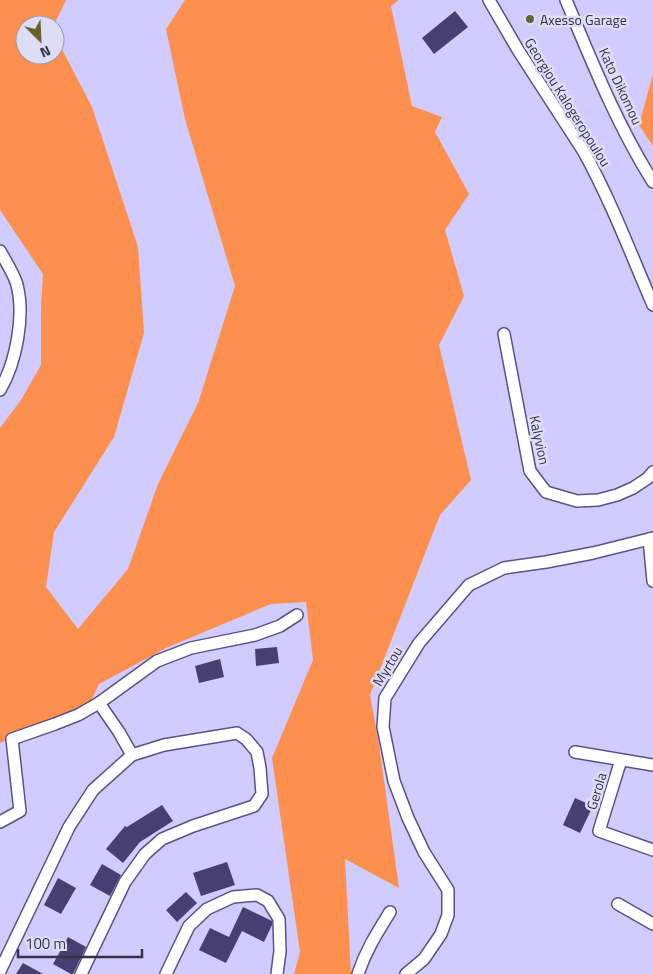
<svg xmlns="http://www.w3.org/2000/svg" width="653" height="974" viewBox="0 0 653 974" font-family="'Titillium Web',sans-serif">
<rect width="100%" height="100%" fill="#d1ccfd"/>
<g fill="#fd8f4f">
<polygon points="0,0 66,0 54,25 25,25 25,55 55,55 55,36 92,107 138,247 144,333 114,437 54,532 46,587 78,629 128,569 158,484 198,403 235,286 185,119 166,29 185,0 399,0 391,6 412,106 442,117 435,132 469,194 445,230 464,296 439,345 471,480 440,515 370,695 379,745 399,888 345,859 351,974 294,974 300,952 272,758 313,660 306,602 271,604 166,648 99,684 90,703 0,743 0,428 21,400 41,365 41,306 43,274 0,210"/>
<polygon points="653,74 653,146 639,125"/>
</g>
<g fill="#473f72">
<polygon points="455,11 468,27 434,54 422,38"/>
<polygon points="277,647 279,663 256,666 255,649"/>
<polygon points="220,659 224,677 199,683 195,666"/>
<polygon points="575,798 593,806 580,833 563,825"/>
<polygon points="162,805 173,821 140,842 123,863 106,849 125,826 127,827"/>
<polygon points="227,862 235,885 201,896 193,873"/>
<polygon points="102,864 121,875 110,896 90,885"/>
<polygon points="58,878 76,888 61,914 44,905"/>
<polygon points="186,892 197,903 177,922 166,910"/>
<polygon points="243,907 272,921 272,925 264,942 242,931 226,963 199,950 210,928 229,937"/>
<polygon points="68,937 86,947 73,974 71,974 53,964"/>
<polygon points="23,963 43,974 16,974"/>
</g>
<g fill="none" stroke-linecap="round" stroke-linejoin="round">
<defs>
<g id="minor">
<path d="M 489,0 L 518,50 L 584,152 C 611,201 631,254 653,305"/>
<path d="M 566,0 C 592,62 617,125 653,182"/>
<path d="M 0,251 C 5,260 15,276 17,285 C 25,316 16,363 0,390"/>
<polyline points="504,334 530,471 546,492 577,501 598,500 617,495 633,488 648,478 653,472"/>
<polyline points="649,539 653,581"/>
<polyline points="99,703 119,732 132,755"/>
<polyline points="575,752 653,765"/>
<polyline points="621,760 599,831 653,850"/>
<polyline points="0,822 20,811 12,739 55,724 78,715 99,703 157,661 191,648 255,635 280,626 297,615"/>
<polyline points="618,904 653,924"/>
<polyline points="0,971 69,827 93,790 132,755 164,745 237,733 246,739 257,752 260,768 262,794 254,806 193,826 162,839 145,854 125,882 81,974"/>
<polyline points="166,974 189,926 207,909 233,897 257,895 268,901 279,919 280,951 277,974"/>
<path d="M 358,974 C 366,950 377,933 390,912"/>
<polyline points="406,974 424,959 441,934 448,915 448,890 424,852 408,818 394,781 383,727 385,698 419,643 469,585 504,568 546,562 593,553 653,538"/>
</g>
</defs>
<use href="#minor" stroke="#595287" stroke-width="14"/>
<use href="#minor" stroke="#fff" stroke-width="11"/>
</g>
<circle fill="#636330" stroke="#dfddf6" stroke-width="2" cx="530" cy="19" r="5"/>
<g text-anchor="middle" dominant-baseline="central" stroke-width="5" stroke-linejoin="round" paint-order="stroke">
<g font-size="14" fill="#343149" stroke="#dfddf6" text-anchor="start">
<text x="540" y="19">Axesso Garage</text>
</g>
<g font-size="14" fill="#343149" stroke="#dfddf6">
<text transform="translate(621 86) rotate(65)">Kato Dikomou</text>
<text transform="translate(568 102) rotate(58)">Georgiou Kalogeropoulou</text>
<text transform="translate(540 440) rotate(78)">Kalyvion</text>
<text transform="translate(387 666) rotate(-59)">Myrtou</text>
<text transform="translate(596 791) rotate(-73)">Gerola</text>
</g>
</g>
<g transform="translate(40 40) rotate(156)"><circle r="24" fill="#dfddf6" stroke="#9b98b1"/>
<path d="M0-4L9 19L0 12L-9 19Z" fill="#636330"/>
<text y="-8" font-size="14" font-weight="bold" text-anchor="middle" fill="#343149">N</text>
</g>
<path d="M18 949v8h124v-8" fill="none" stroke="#343149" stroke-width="2.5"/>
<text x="25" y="949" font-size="15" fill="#343149" stroke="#dfddf6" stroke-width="4" paint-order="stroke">100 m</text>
</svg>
